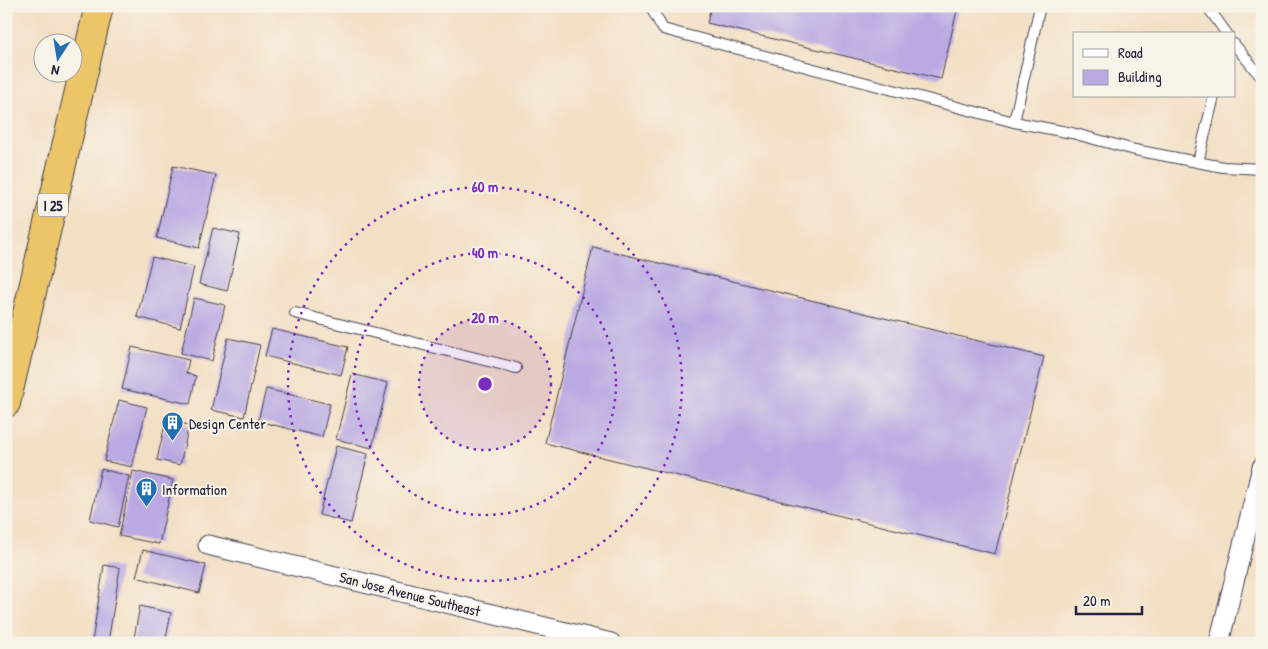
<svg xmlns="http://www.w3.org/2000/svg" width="1268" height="649" viewBox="0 0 1268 649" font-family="'Patrick Hand',sans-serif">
<rect width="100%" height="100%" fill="#f7f3e8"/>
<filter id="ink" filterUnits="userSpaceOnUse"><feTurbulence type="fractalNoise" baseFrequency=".02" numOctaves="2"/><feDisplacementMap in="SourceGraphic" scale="10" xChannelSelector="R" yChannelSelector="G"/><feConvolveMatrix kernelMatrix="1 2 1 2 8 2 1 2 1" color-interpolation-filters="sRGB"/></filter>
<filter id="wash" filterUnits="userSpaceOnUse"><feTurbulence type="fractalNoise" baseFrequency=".0096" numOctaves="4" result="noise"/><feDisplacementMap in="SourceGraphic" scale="20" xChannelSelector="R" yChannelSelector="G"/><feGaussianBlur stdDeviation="1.12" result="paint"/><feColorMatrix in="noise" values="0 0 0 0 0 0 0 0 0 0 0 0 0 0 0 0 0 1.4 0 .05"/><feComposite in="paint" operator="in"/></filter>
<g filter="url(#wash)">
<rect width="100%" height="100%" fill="#f3dfc3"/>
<g id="blocks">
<g fill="#baa9e2">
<polygon points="711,6 958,6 941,79 707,23"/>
<polygon points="173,166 216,175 199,248 157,238"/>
<polygon points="213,228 240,234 227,291 199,284"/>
<polygon points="593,247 1044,357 995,554 545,443"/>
<polygon points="152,257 194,267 180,328 137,317"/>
<polygon points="194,298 225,305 212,361 181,353"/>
<polygon points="272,329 348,347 341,375 265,356"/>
<polygon points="228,338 260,345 244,417 211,410"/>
<polygon points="132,347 189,360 186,373 196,376 190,404 122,389"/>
<polygon points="352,374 388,383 372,448 336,439"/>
<polygon points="266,389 330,404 322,437 258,421"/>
<polygon points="119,400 147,407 132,467 104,461"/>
<polygon points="166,420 189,425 180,465 157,460"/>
<polygon points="336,446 368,454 351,523 319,515"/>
<polygon points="101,469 129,476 118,527 90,520"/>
<polygon points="133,471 173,480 159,544 119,536"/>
<polygon points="143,550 206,565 199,593 136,577"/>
<polygon points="104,565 120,568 108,643 96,643 92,642"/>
<polygon points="140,606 171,613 165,643 133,643"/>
</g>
</g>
</g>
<g filter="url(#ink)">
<use href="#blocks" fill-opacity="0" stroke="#413e4f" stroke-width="1"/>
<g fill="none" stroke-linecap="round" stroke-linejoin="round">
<defs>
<g id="service">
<polyline points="650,6 663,29 1014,122 1072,133 1135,150 1223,167 1262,169"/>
<polyline points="1207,6 1227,34"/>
<polyline points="1234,44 1262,78"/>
<polyline points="1014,122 1040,6"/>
<polyline points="1198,162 1214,96"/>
<polyline points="295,313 516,368"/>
</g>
<g id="minor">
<polyline points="208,545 611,643"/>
<polyline points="1219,643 1262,467"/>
</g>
<polyline id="motorway" points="6,403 99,6"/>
</defs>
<use href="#service" stroke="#413e4f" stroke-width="12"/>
<use href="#minor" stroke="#413e4f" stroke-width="21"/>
<use href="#motorway" stroke="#413e4f" stroke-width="30"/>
<use href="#service" stroke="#fff" stroke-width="10"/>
<use href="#minor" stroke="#fff" stroke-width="19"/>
<use href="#motorway" stroke="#edc569" stroke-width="28"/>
</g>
</g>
<circle cx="485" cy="384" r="66" fill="#7b2cbf" fill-opacity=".12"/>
<g fill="none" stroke="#7b2cbf" stroke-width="2.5" stroke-dasharray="2.5 5">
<circle cx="485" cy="384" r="66"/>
<circle cx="485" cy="384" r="131"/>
<circle cx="485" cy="384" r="197"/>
</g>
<defs>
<symbol id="building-pin" viewBox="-11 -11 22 30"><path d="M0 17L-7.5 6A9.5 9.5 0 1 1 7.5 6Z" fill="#1f6fb2" stroke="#f7f3e8"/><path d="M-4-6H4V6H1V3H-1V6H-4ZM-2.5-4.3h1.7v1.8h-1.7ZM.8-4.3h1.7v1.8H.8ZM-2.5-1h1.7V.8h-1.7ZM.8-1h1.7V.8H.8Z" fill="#fff"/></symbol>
</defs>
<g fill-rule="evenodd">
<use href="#building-pin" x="160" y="410" width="25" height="34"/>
<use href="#building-pin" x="134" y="476" width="25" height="34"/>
</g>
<g text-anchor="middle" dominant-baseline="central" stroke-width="4" stroke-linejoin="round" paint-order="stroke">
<rect fill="#f7f3e8" stroke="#62616f" stroke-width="1" x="38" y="193.5" width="30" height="23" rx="4"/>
<g font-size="14" font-weight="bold" fill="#22223b">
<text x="53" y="205">I 25</text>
</g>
<g font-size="15" fill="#22223b" stroke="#f7f3e8" text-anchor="start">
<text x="189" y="423">Design Center</text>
<text x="162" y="489">Information</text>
</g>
<g font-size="15" fill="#22223b" stroke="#f7f3e8">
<text transform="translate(410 594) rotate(14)">San Jose Avenue Southeast</text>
</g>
</g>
<circle cx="485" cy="384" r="8" fill="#7b2cbf" stroke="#f7f3e8" stroke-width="2.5"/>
<g font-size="15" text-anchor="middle" font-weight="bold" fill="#7b2cbf" stroke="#f7f3e8" stroke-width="4" stroke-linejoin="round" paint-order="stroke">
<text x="485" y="192">60 m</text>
<text x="485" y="258">40 m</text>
<text x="485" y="323">20 m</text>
</g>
<rect width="1268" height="649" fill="none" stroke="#f7f3e8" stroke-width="25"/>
<rect x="1073" y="32" width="162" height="65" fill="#f7f3e8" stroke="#a29fa3"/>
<rect x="1083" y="49" width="25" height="8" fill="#ffffff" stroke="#a29fa3"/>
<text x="1118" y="58" font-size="15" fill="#22223b">Road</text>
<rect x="1083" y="70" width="25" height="15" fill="#baa9e2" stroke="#a29fa3"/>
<text x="1118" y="82" font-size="15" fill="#22223b">Building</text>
<g transform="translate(58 58) rotate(192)"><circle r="24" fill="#f7f3e8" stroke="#a29fa3"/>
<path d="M0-4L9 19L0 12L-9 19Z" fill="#1f6fb2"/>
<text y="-8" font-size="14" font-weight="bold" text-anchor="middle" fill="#22223b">N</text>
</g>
<path d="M1076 606v8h66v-8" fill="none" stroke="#22223b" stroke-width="2.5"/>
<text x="1083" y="606" font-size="15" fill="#22223b" stroke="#f7f3e8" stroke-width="4" paint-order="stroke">20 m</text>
</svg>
